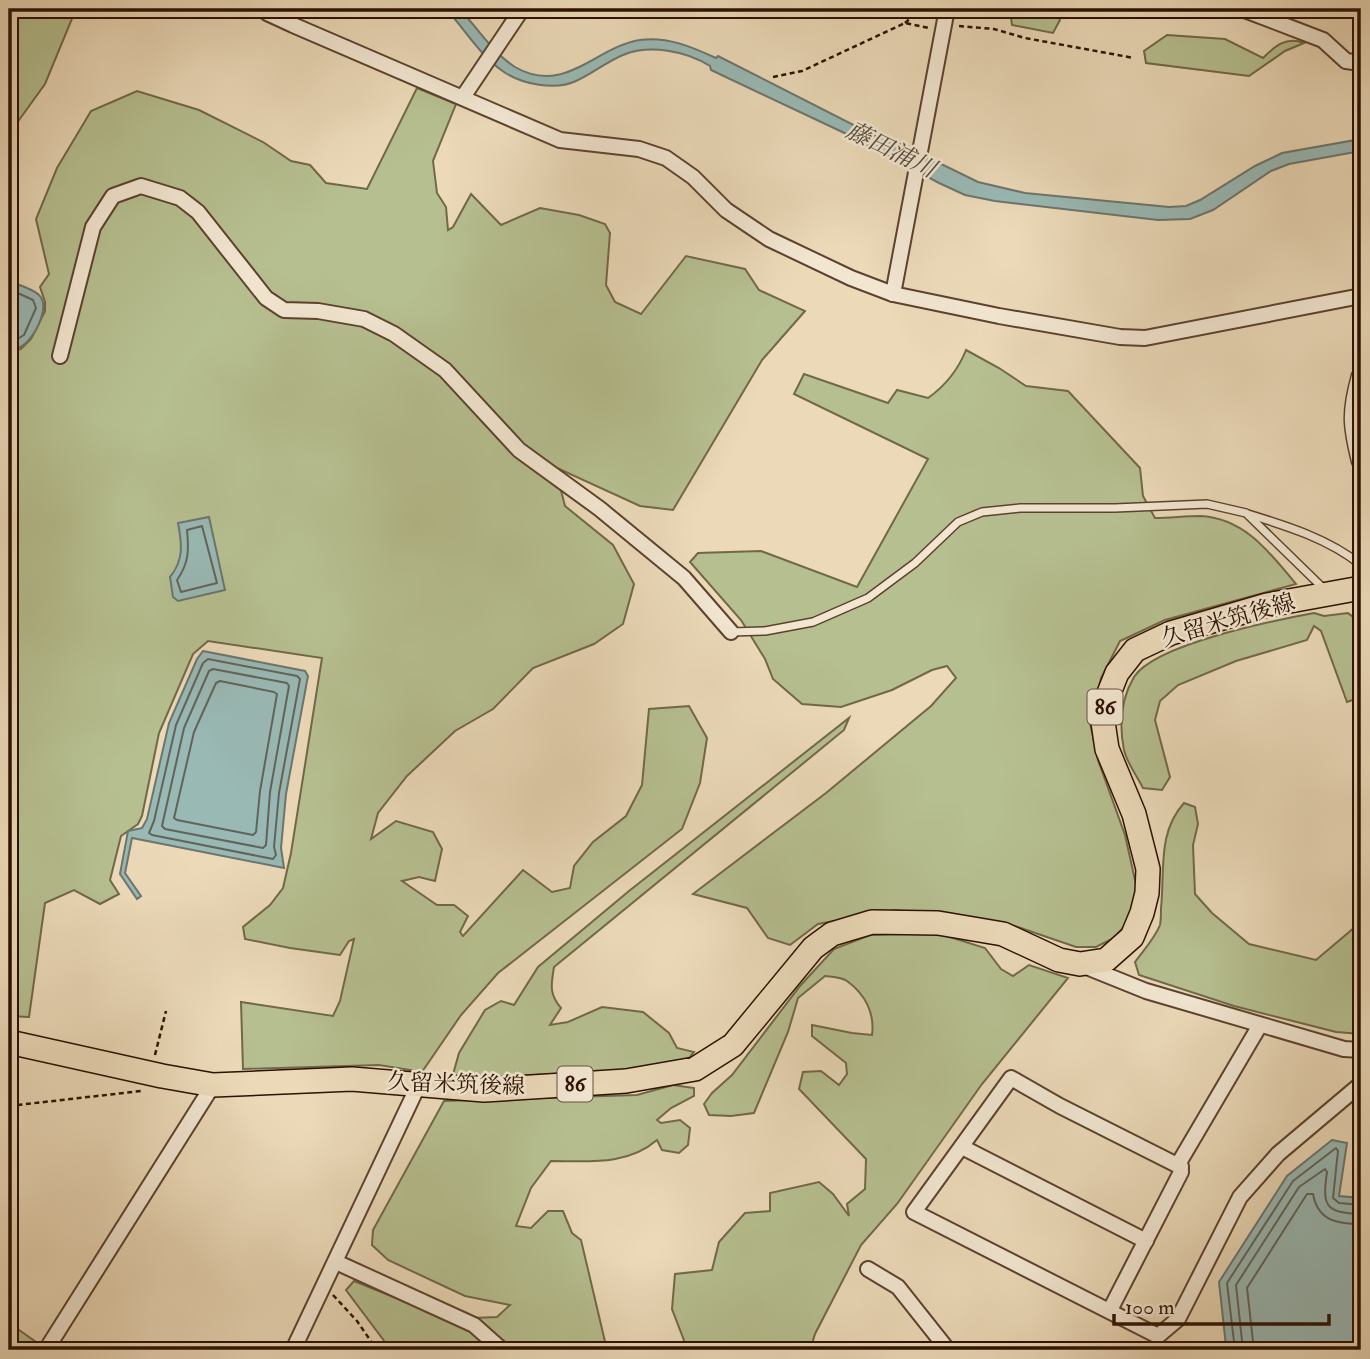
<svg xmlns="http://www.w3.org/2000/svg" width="1370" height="1359" viewBox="0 0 1370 1359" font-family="'IM FELL Double Pica','Noto Serif JP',serif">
<rect width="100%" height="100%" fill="#ebd9b8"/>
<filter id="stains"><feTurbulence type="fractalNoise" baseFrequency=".00286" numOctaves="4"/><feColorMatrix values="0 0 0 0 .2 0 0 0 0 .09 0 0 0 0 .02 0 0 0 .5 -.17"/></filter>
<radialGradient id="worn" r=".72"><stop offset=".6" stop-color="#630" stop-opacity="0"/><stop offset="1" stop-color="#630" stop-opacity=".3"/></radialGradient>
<g fill="#b6bf90" stroke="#716848" stroke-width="2">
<polygon points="9,9 76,9 45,84 9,134"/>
<polygon points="1010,9 1056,9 1060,20 1053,33 1012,25"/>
<path d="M 1167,35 L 1225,39 L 1263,58 C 1275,46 1286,36 1304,43 L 1285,51 L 1249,76 L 1146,63 L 1144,51 Z"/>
<polygon points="417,88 456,104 433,161 437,193 446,207 448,230 453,227 471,194 501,225 540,208 579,215 605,224 610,233 606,285 615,302 641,314 686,256 745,269 759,290 805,311 762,360 673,510 640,506 555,467 565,506 613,545 634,584 623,624 594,644 533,668 493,709 455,731 407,776 378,813 371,839 396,821 433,832 442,849 435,881 419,877 402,881 437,905 454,905 468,916 460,932 463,936 523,870 552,892 570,888 574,866 593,842 626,816 642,785 649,709 689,706 707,738 700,783 682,829 498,973 461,1015 422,1072 379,1065 243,1069 241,1002 333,1016 340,1001 354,939 349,941 340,955 290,948 245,939 243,927 270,905 283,888 291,853 322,658 208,641 193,654 159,733 142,816 138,824 121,836 110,880 119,894 100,904 74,890 45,903 29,1017 9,1016 9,353 21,349 31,339 45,311 45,302 40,287 49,274 36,219 57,168 91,111 137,91 199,110 263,142 291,161 310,165 326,183 367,189"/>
<path d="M 966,350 L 999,368 L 1026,386 L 1068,391 L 1140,468 L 1143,496 L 1155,518 C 1170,518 1185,516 1200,516 C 1245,518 1270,553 1296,584 L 1165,620 L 1120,641 L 1101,678 L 1090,723 L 1098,760 L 1125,835 L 1137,889 L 1128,922 L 1114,938 L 1096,947 L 1076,947 L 1006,923 L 895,910 L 818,924 L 790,945 L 768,938 L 747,908 L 693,894 L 826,793 L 931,706 L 956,678 L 947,666 L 932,670 L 892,690 L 841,707 L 802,704 L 773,679 L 765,659 L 741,620 L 690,562 L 698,553 L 761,551 L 857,587 L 928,459 L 794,394 L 804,374 L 888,403 L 897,390 L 928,398 C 945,386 958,370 966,350 Z"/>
<path d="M 1314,613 L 1324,616 L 1348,613 L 1358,621 L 1361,620 L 1361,710 L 1358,698 L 1347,702 L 1321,631 L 1314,626 L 1307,640 L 1236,661 L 1178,685 L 1160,701 L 1155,720 L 1170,777 L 1162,790 L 1143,788 C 1137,776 1127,763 1124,750 C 1119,725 1121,699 1134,677 C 1155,644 1276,620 1314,613 Z"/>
<path d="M 849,718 L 844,730 L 554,967 C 551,985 549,994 561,1008 L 550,1025 L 568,1022 L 602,1007 L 643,1012 L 669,1033 L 677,1048 L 694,1052 L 685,1063 L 662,1070 L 452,1078 L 459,1053 L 485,1010 L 501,1001 L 514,1005 L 538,967 L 629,891 Z"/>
<path d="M 1184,803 L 1195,807 L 1198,824 L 1193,845 L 1195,894 L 1212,913 L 1249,944 L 1316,960 L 1361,922 L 1361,1034 L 1336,1032 L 1234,1006 L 1139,975 L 1135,962 C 1143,951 1155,938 1160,925 C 1161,920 1161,913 1161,908 C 1165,871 1157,833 1184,803 Z"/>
<path d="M 937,933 L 985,948 L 1001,969 L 1013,976 L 1029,965 L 1068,978 L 982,1084 L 897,1204 L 861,1245 L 815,1334 L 810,1350 L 679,1350 L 685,1343 L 672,1309 L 675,1274 L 712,1270 L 719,1242 L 745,1213 L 770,1211 L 770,1193 L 819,1182 L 833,1194 L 849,1216 L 847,1204 L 865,1189 L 866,1159 L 799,1089 L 803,1072 L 821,1071 L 839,1085 L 847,1074 L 846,1063 L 812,1036 L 812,1025 L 852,1033 L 872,1035 C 875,1013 865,994 847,981 C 841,977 832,977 825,976 L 798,998 L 788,1032 L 754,1113 L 731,1116 L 709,1115 L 704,1104 L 712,1093 L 732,1075 L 800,986 L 834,949 L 870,935 Z"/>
<path d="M 673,1085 L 694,1088 L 694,1096 L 671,1108 L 657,1120 L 661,1123 L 680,1120 L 690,1128 L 688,1145 L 679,1153 L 662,1150 L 657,1140 C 627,1166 588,1161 551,1161 L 531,1188 L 516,1226 L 531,1228 L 548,1211 L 563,1211 L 572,1233 L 581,1240 L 607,1350 L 391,1350 L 346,1290 L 354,1281 L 448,1319 L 497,1317 L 510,1305 L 465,1296 L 388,1260 L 372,1245 L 373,1230 L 444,1101 L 637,1095 Z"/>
<polygon points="9,1323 39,1344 35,1350 9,1350"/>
</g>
<g fill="#99b9b5" stroke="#6d756d" stroke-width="2">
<path d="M 446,9 L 460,9 C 477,28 494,54 515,67 C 565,96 595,47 640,40 C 667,36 692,47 716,58 L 718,56 L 879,138 L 882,135 L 978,182 L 1025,193 L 1169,207 L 1186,206 L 1200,200 L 1255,166 L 1282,153 L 1361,139 L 1361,151 L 1289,164 L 1271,171 L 1213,210 L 1190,219 L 1158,220 L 995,201 L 965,195 L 939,183 L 855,138 L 711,70 L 710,66 C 686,51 650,44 623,55 C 606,62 592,74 576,81 C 555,91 522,84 504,72 C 480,56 465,29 446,9 Z"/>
<path d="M 9,281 C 18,285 32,288 39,295 C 50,306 37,331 28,341 C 23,347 16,349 9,351 Z"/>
<path d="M 209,517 L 225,590 L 178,601 L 173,597 L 170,577 C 184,560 182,544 178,523 Z"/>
<polygon points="203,651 305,671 308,676 286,794 281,848 284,868 132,838 125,873 141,896 137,899 120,874 128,831 142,828 147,819 169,723 197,659"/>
<polygon points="1332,1140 1347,1143 1339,1196 1361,1198 1361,1350 1231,1350 1226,1346 1219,1282 1287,1176"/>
</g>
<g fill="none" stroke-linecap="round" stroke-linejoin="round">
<g stroke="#62645a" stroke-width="2">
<polyline points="9,289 33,300 36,308 24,335 9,344"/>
<path d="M 202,526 L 217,583 L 181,592 L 177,580 C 189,563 189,550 187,530 Z"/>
<polygon points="208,659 297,676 300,679 279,793 274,847 276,855 273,859 152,835 149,833 154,821 176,725 203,663"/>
<polygon points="213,669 287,683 289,686 270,792 266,845 263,848 165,829 162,826 184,728 209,671"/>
<polygon points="220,681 274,692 277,694 260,791 256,832 253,835 177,820 174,818 194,732 216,683"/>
<polyline points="1235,1350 1227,1283 1293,1181 1336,1148 1338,1151 1333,1198 1339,1203 1361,1205"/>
<path d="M 1243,1350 L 1236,1285 L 1299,1187 L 1325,1169 L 1327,1172 C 1322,1206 1325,1213 1361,1214"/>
<path d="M 1254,1350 L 1247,1288 L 1307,1194 L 1313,1194 C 1318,1221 1337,1224 1361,1224"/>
</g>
<defs>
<g id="service">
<path d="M 1248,514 C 1287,526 1329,539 1361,565"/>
<polyline points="731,632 765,631 813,622 868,598 915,563 958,522 982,512 1020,508 1115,508 1207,504 1246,513 1325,590"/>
</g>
<g id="minor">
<polyline points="263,9 267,13 293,25 560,140 639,149 666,158 693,177 726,210 769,239 851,278 893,294 999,316 1120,337 1145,338 1361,296"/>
<polyline points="1242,9 1323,40 1346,61 1361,63"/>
<polyline points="463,97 522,9"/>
<polyline points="893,294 947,9"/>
<polyline points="60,356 93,227 113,196 141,186 180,198 198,212 266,298 284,310 318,311 364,319 394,334 445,370 519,450 600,509 684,578 731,632"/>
<polyline points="1084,966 1146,991 1344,1049 1361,1050"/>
<polyline points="962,1147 1146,1241"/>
<polyline points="1181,1167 1060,1106 1011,1078 914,1212 1158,1336 1178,1319 1240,1197 1278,1154 1361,1084"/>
<polyline points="336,1262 474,1325 502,1350"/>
<polyline points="868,1269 898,1287 948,1350"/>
<polyline points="1110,1310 1181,1172 1180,1161 1260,1025"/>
<polyline points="46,1350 213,1085"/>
<polyline points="293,1350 418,1086"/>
</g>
<path id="tertiary" d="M 1361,376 C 1351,412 1352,425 1361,461"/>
<polyline id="primary" points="9,1042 162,1076 213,1085 352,1079 484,1090 626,1081 695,1069 733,1045 813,948 832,934 872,922 938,923 1003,934 1059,960 1080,964 1106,960 1132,937 1142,913 1147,893 1148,869 1134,814 1107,749 1103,722 1107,698 1117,673 1135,650 1171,633 1267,605 1361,588"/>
</defs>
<use href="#service" stroke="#5c422e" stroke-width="10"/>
<use href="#minor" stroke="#5c422e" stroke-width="18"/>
<use href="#tertiary" stroke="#5c422e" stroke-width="21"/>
<use href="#primary" stroke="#2c1000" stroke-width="26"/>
<g stroke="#2c1000" stroke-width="2.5" stroke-dasharray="5 3.5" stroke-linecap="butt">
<polyline points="905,23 921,9"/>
<polyline points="959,26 994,29 1025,38 1134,58"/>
<polyline points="773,77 802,71 905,23 929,28"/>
<polyline points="155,1055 166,1011"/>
<polyline points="9,1106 141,1091"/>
<polyline points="333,1295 357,1321 377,1350"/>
</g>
<use href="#service" stroke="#f2e6d1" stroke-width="7"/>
<use href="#minor" stroke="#f2e6d1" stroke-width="14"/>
<use href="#tertiary" stroke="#f2e6d1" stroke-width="18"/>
<use href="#primary" stroke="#ebd9b8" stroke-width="23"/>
</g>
<g text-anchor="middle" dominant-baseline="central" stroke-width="5" stroke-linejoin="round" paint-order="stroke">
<g fill="#f2e6d1" stroke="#67503f" stroke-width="2">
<rect x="1087.5" y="689.5" width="35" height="35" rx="5"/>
<rect x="557.5" y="1066.5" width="35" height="35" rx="5"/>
</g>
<g font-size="21" font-weight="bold" fill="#2c1000">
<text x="1105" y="707">86</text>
<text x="575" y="1084">86</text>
</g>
<g font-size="23" fill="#2c1000" stroke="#f2e6d1">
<text transform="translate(1228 620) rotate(-16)">久留米筑後線</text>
<text transform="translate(456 1084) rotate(2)">久留米筑後線</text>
</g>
<g font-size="24" font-style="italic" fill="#524b3f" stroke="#f2e6d1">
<text transform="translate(891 150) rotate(26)">藤田浦川</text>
</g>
</g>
<rect width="1370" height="1359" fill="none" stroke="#ebd9b8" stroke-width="35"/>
<rect x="10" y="10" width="1349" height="1338" fill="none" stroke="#2c1000" stroke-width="3.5"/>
<rect x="18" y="18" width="1335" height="1324" fill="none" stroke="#2c1000" stroke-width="2"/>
<path d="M1114 1314v10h215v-10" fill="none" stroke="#2c1000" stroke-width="3.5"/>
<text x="1125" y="1314" font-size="21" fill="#2c1000" stroke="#f2e6d1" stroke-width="5" paint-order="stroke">100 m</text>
<rect width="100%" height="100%" filter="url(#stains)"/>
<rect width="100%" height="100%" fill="url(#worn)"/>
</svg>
